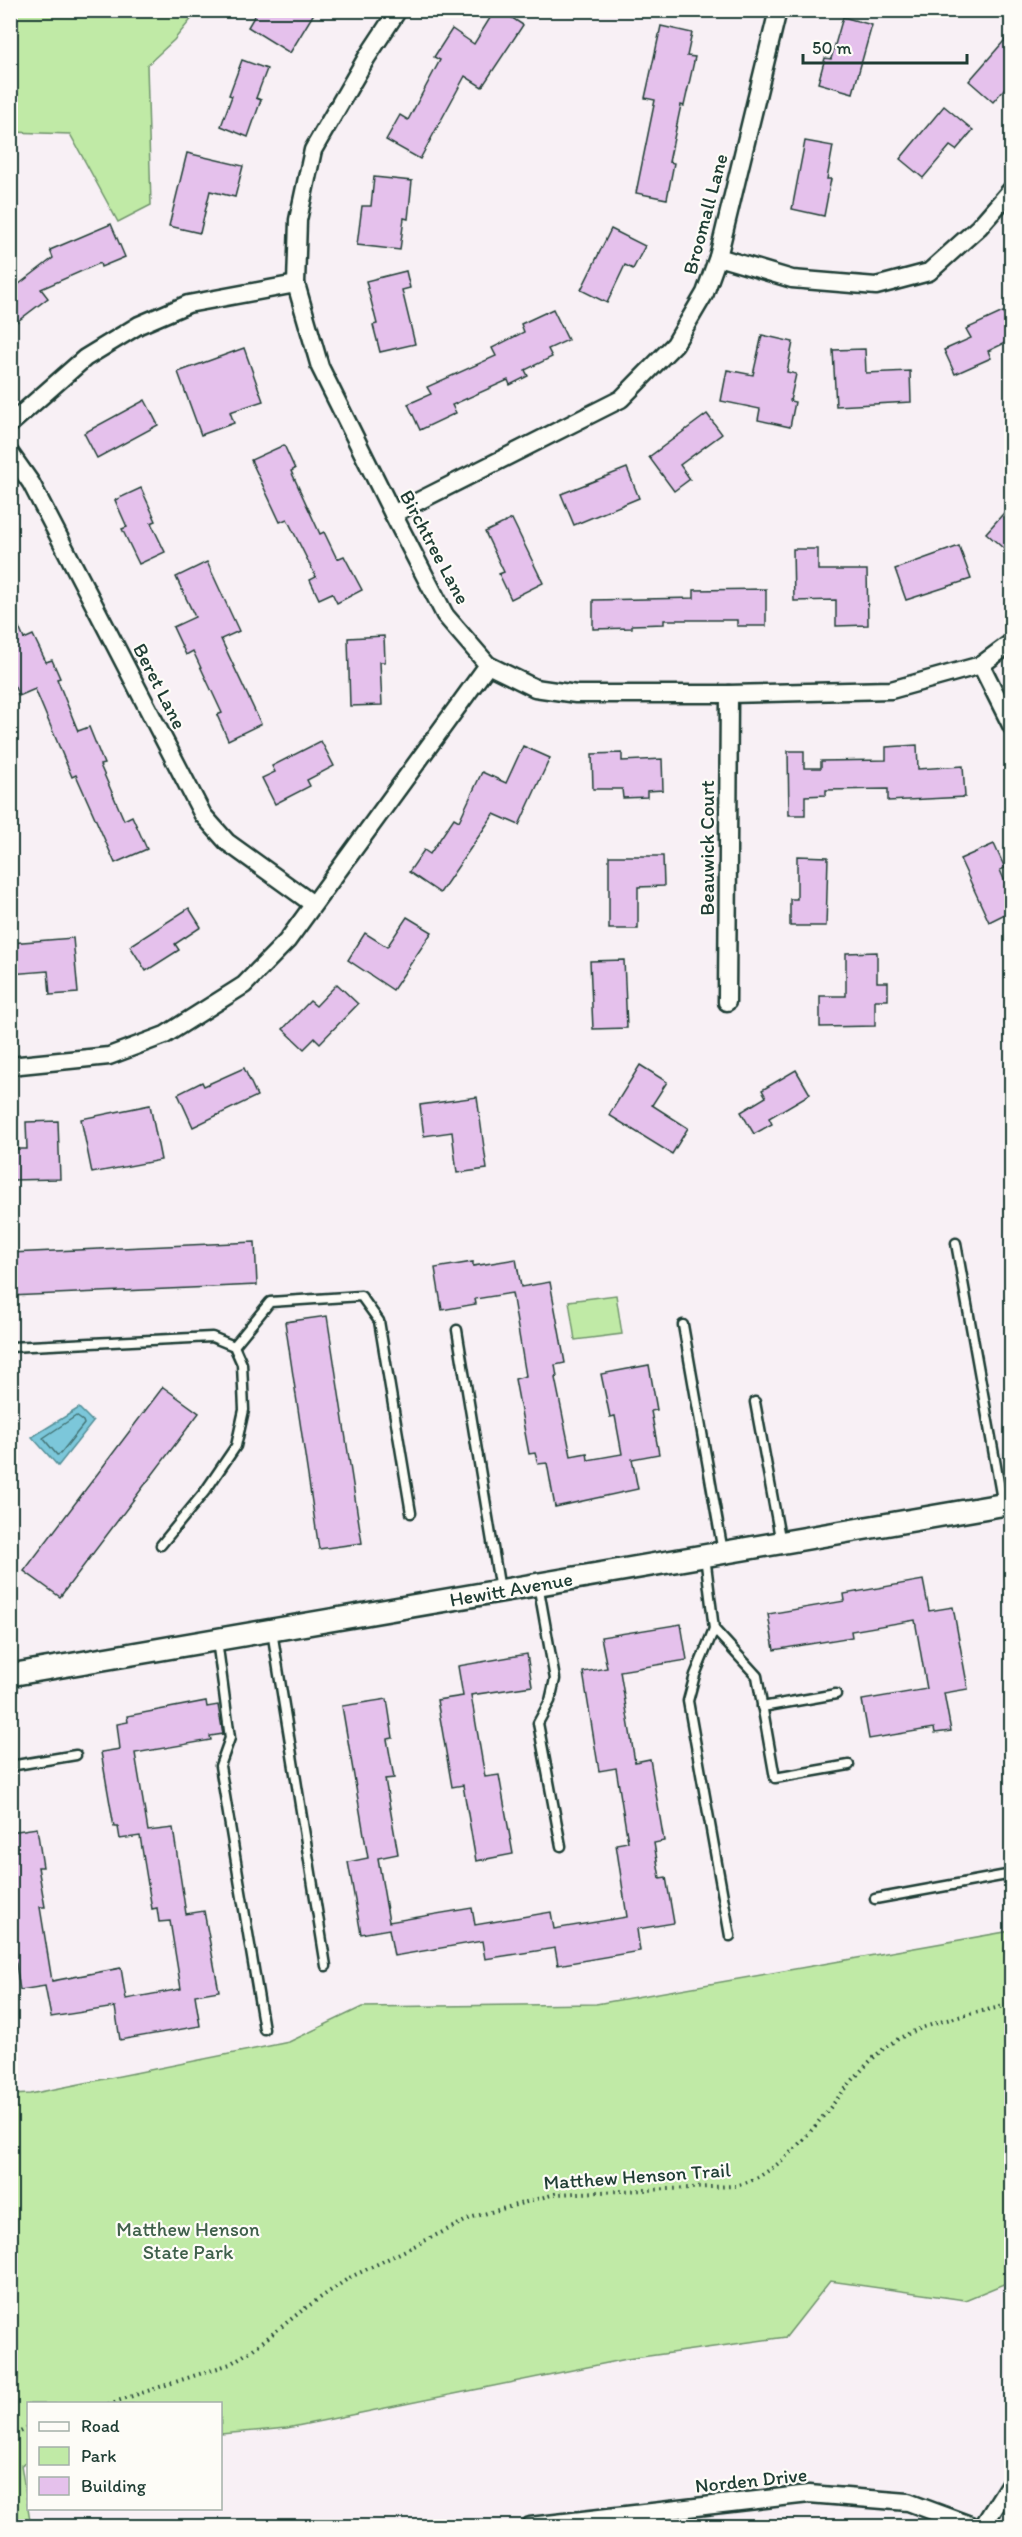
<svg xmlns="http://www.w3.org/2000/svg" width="1022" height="2537" viewBox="0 0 1022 2537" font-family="Itim,sans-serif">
<rect width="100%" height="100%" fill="#f8f0f5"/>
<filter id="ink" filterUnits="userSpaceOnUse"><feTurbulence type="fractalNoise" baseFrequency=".0167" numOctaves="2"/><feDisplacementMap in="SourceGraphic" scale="12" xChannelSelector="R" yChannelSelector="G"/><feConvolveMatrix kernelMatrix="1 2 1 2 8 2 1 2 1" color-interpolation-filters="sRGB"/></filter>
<g filter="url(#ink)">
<g fill="#c0eaa6" stroke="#70946d" stroke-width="1.5">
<polygon points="11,10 198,11 174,40 147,65 151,205 118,222 70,134 11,132"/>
<polygon points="616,1295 622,1334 575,1340 569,1301"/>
<polygon points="1011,1931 1011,2281 965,2300 830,2281 786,2337 627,2359 287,2428 221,2434 220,2404 28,2404 28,2462 21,2465 31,2526 11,2526 11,2095 30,2094 289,2042 362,2007 596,2004"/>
</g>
<polygon fill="#7bc7da" stroke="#569098" stroke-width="1.5" points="79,1408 93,1422 58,1466 32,1437"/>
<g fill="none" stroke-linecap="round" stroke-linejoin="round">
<polygon stroke="#447476" stroke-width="1.5" points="76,1416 83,1421 84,1424 60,1454 57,1455 43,1438"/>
</g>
<g fill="#e5c1ec" stroke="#1f3d34" stroke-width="1.5">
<polygon points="258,10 316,10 290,53 248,27"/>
<polygon points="495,10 500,10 523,25 482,87 465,76 420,159 386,140 400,115 408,120 440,60 434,57 452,29 474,44"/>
<polygon points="843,17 872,25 853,93 818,83 825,58 831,59"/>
<polygon points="661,26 692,33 687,56 695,57 684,106 681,105 669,162 674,163 667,199 636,193 655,100 645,98"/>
<polygon points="1011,33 1011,81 993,102 969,81"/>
<polygon points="242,60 267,69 256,98 261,100 248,137 221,126 232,96 229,95"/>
<polygon points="944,106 973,130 956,150 950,146 923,178 900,159"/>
<polygon points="805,141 833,146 827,179 831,179 824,216 792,209"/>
<polygon points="187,153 243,166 235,197 210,191 200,233 169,226"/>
<polygon points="374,177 412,181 408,219 404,218 400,250 357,245 362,206 371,206"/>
<polygon points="111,224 125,257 101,267 100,263 41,289 48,298 10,327 10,291 53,258 50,250"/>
<polygon points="611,229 645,246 633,269 625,265 607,303 581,290"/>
<polygon points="406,271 410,288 402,290 415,344 380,352 373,325 377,324 366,281"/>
<polygon points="553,309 568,340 548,349 552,357 525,370 528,376 510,385 508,380 452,405 456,413 420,430 408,404 431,394 427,387 496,356 492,348 524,332 521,324"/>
<polygon points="1003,312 1011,331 1011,340 988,351 991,358 955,374 944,350 971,338 966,329"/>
<polygon points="762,335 793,342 787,372 796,374 790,401 795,402 790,427 758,420 760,409 721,401 727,370 753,375"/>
<polygon points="244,348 263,401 230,412 234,423 201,435 178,372"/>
<polygon points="865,349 866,373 910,371 911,402 836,406 833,350"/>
<polygon points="145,400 158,425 97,458 84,433"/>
<polygon points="707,414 722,434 680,465 690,479 674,491 649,457"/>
<polygon points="284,445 295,469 291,471 320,534 324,532 337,559 344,556 362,590 337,603 332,593 319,599 310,580 316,577 287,519 280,522 251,460"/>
<polygon points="627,468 639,498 574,525 561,494"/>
<polygon points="141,488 156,521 151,523 165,552 139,564 122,529 127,527 115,500"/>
<polygon points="1011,505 1011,555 986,533"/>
<polygon points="512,519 543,583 511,599 499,574 504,572 485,532"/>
<polygon points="959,546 971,579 906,600 895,569"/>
<polygon points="793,549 818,549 818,570 867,570 868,625 836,626 836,600 794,601"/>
<polygon points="207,562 239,631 221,639 261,724 228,740 217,715 222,713 193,651 186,655 173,627 195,617 176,577"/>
<polygon points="766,589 766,626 737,626 737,620 664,620 664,624 632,625 632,628 593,629 593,600 694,598 694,590"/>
<polygon points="10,607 24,639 33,635 46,662 52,660 60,678 57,679 78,731 89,727 104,764 100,765 124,820 132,816 147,849 115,863 76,775 72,777 35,689 19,696 10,677"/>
<polygon points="384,636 385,662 380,662 382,705 350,706 348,638"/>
<polygon points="321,741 334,766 307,780 310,786 275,804 262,778 275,772 272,766"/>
<polygon points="917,745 918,769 963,766 965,797 888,801 888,789 826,790 826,795 805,796 805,815 789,815 788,751 804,751 804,768 821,768 821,761 886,760 886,747"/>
<polygon points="523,746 550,758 519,825 494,814 440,893 409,872 424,850 430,854 454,818 459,821 482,772 506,783"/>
<polygon points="622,753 622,761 662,759 663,790 647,791 647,797 623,798 622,789 593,789 592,754"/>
<polygon points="994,844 1005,868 1000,870 1011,896 1011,911 989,922 960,859"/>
<polygon points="609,856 663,856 664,886 638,887 638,929 609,929"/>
<polygon points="797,856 828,857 826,926 790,926 790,899 797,899"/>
<polygon points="189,908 201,927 175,944 179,950 146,971 130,946"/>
<polygon points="407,917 432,932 393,990 348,960 365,933 387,947"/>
<polygon points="73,938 78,993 50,995 48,971 10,974 10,943"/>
<polygon points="877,952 877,982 888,982 888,1000 875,1000 875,1026 820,1027 820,996 846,996 846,953"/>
<polygon points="624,960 627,1028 593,1029 590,961"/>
<polygon points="337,984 358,1004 320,1043 315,1038 304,1049 283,1029 310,1001 316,1006"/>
<polygon points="640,1065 667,1082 652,1105 688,1128 672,1154 609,1115"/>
<polygon points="244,1068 257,1096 193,1127 178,1094 202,1082 204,1086"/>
<polygon points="796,1070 810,1094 769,1118 772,1124 754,1134 741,1112 766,1097 762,1090"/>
<polygon points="477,1097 487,1169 457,1173 452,1132 424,1136 420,1105"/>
<polygon points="150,1105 161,1160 92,1173 81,1119"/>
<polygon points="58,1121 60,1179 10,1180 10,1149 27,1149 26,1122"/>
<polygon points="255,1242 257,1285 10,1296 10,1253"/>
<polygon points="516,1259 521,1287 550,1282 565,1363 555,1365 557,1377 555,1378 571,1456 587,1453 588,1460 622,1454 615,1416 610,1417 601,1374 649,1365 657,1410 651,1411 659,1454 632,1459 638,1489 555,1507 547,1463 538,1464 535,1453 529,1454 515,1379 526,1376 512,1293 475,1299 476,1304 442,1310 435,1268 473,1262 473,1266"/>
<polygon points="327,1316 362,1543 319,1549 285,1322"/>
<polygon points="163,1387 199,1413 60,1597 24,1571"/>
<polygon points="923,1580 929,1611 953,1607 968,1689 944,1693 951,1731 935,1733 934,1728 869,1739 862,1700 927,1689 915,1620 851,1631 852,1637 774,1650 768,1614 845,1601 844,1594"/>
<polygon points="681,1624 687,1660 620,1671 635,1762 650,1759 664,1841 654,1843 660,1878 666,1877 674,1923 637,1929 640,1951 558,1965 555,1948 485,1959 482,1941 394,1956 389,1929 361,1934 348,1862 368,1858 342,1706 387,1699 393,1738 387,1739 394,1778 385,1779 398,1854 378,1858 389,1922 472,1908 475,1925 551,1912 554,1929 627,1917 616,1844 628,1842 616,1768 599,1771 583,1672 607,1668 601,1637"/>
<polygon points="527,1654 532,1686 471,1695 485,1777 499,1775 513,1854 476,1861 463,1785 452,1787 437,1700 463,1696 458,1666"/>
<polygon points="206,1701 207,1707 218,1705 223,1734 210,1736 211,1740 135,1753 148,1831 173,1828 186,1914 204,1911 219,1991 195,1995 200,2026 120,2040 115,2007 51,2017 45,1986 20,1990 10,1925 10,1913 13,1912 10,1894 10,1832 37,1828 43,1867 38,1867 45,1907 40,1907 52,1981 121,1968 126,1999 181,1989 170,1921 159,1922 157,1908 152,1909 140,1836 120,1839 118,1827 114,1827 101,1752 120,1749 117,1724 128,1722 127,1716"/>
</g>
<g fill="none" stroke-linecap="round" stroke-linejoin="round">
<defs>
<g id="service">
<polyline points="956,1243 1003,1505"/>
<polyline points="683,1325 723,1552"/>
<polyline points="457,1330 500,1590"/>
<polyline points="234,1346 270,1302 361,1296 379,1321 411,1513"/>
<polyline points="10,1347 212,1337 234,1346 242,1364 244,1410 236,1446 206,1490 161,1545"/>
<polyline points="755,1402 781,1543"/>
<polyline points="705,1556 714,1629 695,1675 688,1701 730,1936"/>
<polyline points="538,1584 555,1679 550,1701 538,1723 561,1846"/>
<polyline points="714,1629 757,1676 775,1778 849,1765"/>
<polyline points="272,1631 326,1966"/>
<polyline points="217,1640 230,1738 220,1766 264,2029"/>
<polyline points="762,1707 836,1694"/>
<polyline points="10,1766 76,1755"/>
<polyline points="875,1899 1012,1874"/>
</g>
<g id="minor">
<polyline points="398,10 367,57 313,150 298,220 296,284 320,367 393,514 445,615 488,665 535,688 576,694 729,694 891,690 981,665 1012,642"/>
<polyline points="718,257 792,279 876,286 929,272 979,227 1012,189"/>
<polyline points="10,424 85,358 139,325 188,304 296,284"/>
<polyline points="10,453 31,483 203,815 227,842 313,904"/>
<polyline points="393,514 621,399 675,344 705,293 718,257 778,10"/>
<polyline points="981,665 1012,727"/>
<polyline points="727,1002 729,694"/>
<polyline points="10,1066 109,1056 165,1035 244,985 287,941 488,665"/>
<polyline points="530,2526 809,2494 908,2502 973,2526"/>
<polyline points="983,2526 1012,2480"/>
</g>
<polyline id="tertiary" points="10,1675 1012,1503"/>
</defs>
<use href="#service" stroke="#1f3d34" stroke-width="13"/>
<use href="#minor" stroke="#1f3d34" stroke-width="21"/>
<use href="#tertiary" stroke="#1f3d34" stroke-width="26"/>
<g stroke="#1f3d34" stroke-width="4" stroke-dasharray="1.5 4.5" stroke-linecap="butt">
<path d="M 108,2404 L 230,2364 L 252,2350 L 304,2309 L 349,2278 L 473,2217 L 555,2194 L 735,2186 C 798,2171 837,2085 886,2047 C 917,2023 973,2014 1012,2004"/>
<polyline points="10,2437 28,2428"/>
</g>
<use href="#service" stroke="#fdfcf7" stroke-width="8"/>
<use href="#minor" stroke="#fdfcf7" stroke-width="16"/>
<use href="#tertiary" stroke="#fdfcf7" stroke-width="21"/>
</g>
</g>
<g text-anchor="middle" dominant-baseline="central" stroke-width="4.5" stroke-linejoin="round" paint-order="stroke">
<g font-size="20" fill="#1f3d34" stroke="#fdfcf7">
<text transform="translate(705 214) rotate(-75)">Broomall Lane</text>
<text transform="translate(435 547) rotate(62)">Birchtree Lane</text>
<text transform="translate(160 686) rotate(63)">Beret Lane</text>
<text transform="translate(707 848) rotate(-90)">Beauwick Court</text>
<text transform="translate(511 1589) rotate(-10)">Hewitt Avenue</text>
<text transform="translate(637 2176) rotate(-4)">Matthew Henson Trail</text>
<text transform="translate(751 2480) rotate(-6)">Norden Drive</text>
</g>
<g font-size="20" fill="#3f604b" stroke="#fdfcf7">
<text x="188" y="2229">Matthew Henson<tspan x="188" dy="23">State Park</tspan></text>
</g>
</g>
<rect width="1022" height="2537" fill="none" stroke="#fdfcf7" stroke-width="36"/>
<rect x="18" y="18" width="986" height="2501" fill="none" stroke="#1f3d34" stroke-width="2" filter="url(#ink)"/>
<rect x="27" y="2402" width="195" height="108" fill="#fdfcf7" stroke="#a4b0a9" stroke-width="1.5"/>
<rect x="39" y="2422" width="30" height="9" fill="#fdfcf7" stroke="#a4b0a9" stroke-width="1.5"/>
<text x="81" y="2432" font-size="18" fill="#1f3d34">Road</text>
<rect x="39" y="2447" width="30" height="18" fill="#c0eaa6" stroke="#a4b0a9" stroke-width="1.5"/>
<text x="81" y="2462" font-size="18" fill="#1f3d34">Park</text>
<rect x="39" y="2477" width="30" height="18" fill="#e5c1ec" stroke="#a4b0a9" stroke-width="1.5"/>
<text x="81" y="2492" font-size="18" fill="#1f3d34">Building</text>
<path d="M803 54v9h164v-9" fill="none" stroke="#1f3d34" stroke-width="3"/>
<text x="812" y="54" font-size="18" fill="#1f3d34" stroke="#fdfcf7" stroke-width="4.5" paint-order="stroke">50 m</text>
</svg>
